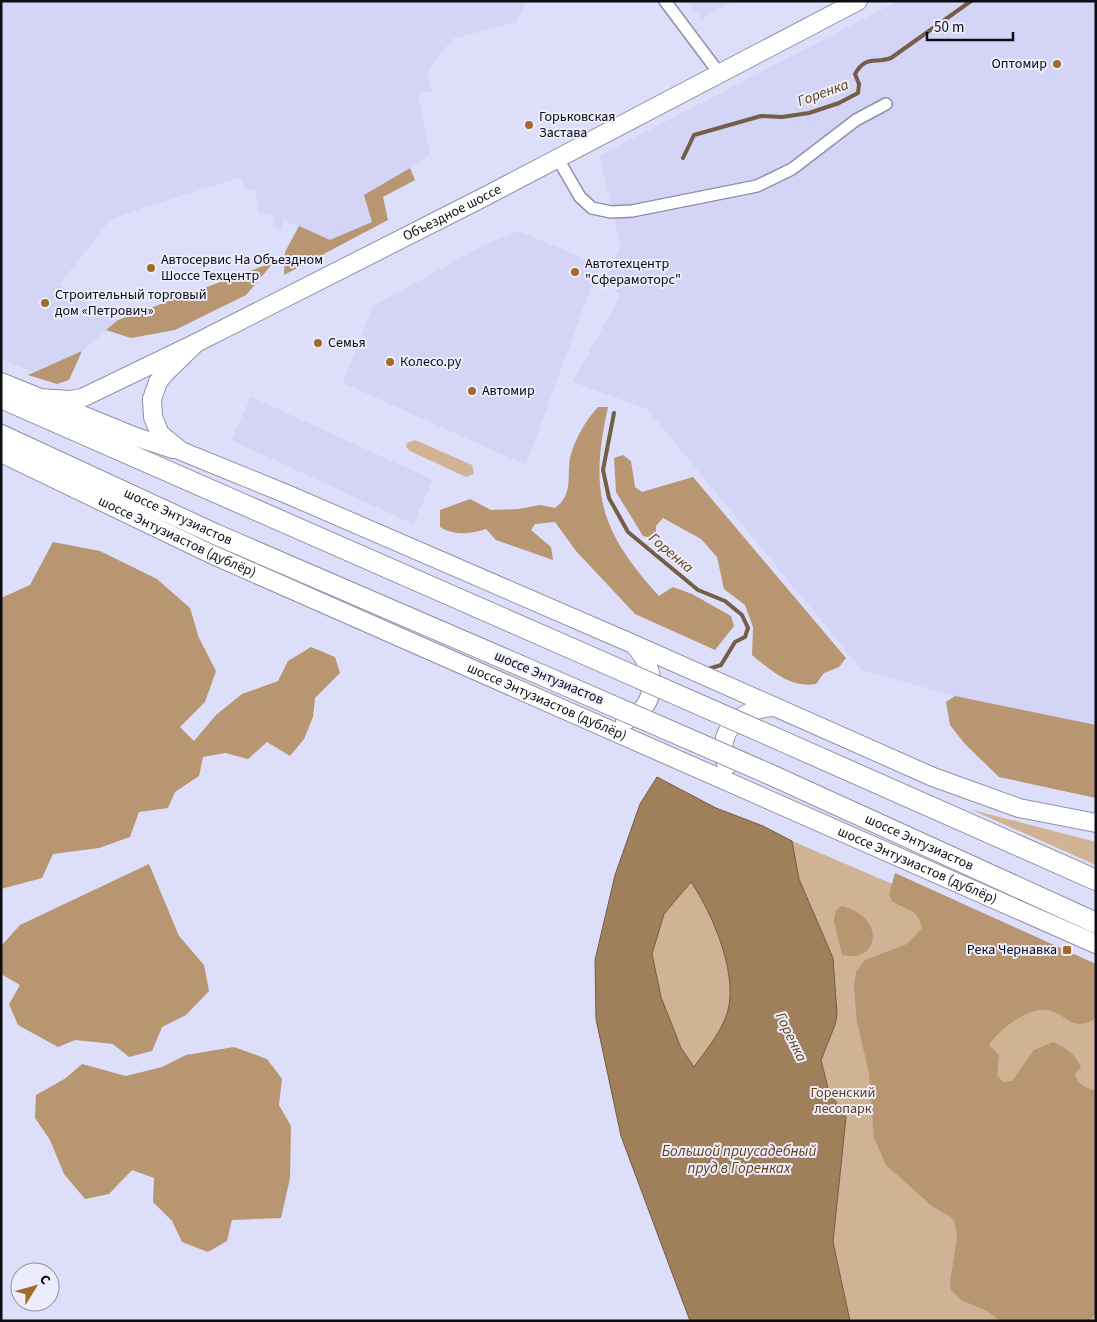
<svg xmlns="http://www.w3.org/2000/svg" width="1097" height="1322" viewBox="0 0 1097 1322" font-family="'Source Sans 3',sans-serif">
<rect width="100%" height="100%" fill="#dddef9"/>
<g fill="#d3d4f6">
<polygon points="1,1 526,1 516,22 452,39 437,59 427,74 432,91 418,93 430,155 364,195 373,222 330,240 283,220 281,229 273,228 274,216 258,212 256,190 246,190 241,177 145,207 110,220 59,285 118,320 82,351 33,372 1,359"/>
<polygon points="687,1 731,1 702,19"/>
<polygon points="898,1 1096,1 1096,725 955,696 862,670 647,409 573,382 620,296 607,275 621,247 599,156"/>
<polygon points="519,231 599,265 526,465 343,383 373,306 488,243"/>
<polygon points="251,397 433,480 413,524 231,440"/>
</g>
<g fill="#d0b394">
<polygon points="415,440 472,465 474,474 466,477 410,451 406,447 407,443"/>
<polygon points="657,777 716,808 763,826 792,841 1096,971 1096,1321 690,1321 621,1137 596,1021 595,963 616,876 640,804"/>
<polygon points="972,810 1096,842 1096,865"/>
</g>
<g fill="#b79671">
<polygon points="410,168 415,180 383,197 388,220 284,275 285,252 299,226 330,240 372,222 364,195"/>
<polygon points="274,262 246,295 175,330 131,338 106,330 118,320"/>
<polygon points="82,351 69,380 57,384 28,375"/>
<path d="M 598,407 L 608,407 C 589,493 600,531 659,596 L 673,587 L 692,594 L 731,616 L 734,626 L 715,650 L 635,614 L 576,551 L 555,522 L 535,524 L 531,530 L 551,547 L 553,560 L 496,540 L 486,529 C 470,534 455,536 440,527 L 440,510 L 470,499 L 491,510 L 519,509 L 540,505 L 555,508 C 573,495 567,477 570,458 C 574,440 586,420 598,407 Z"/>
<path d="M 623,455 L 631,461 L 635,487 L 642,492 L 693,477 L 846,658 L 839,667 L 824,673 L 816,684 C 792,689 770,670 752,655 L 753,627 L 745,605 L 724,589 L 717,557 L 701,539 L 663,518 L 656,526 L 656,539 L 643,536 L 616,492 L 614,458 Z"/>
<polygon points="53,542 100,551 157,579 190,608 199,638 216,671 205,702 180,727 194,741 216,715 242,694 278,681 288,661 311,647 335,657 340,673 315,698 313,717 304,739 290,756 267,742 248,759 225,753 203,757 199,776 175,792 168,808 139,812 130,837 99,848 53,854 42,878 1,889 1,598 30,585"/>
<polygon points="955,696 1096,725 1096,798 999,777 965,744 950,725 946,702"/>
<polygon points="149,864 179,936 204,965 209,991 186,1015 162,1027 152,1051 129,1057 113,1044 75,1040 58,1047 18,1025 9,1004 20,985 1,974 2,945 20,925"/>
<path d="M 895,873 L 1096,964 L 1096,1018 C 1072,1034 1067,1013 1047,1010 C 1028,1007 998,1030 989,1045 L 999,1055 L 997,1075 L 1003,1082 L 1012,1081 L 1034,1050 L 1053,1042 C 1067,1048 1074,1053 1081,1067 L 1075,1074 C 1077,1085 1086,1088 1096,1091 L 1096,1313 L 1089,1321 L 1000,1321 L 987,1311 L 961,1300 L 951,1290 L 950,1282 L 957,1238 L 955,1223 L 951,1217 L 933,1207 L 886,1165 L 874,1138 L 869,1073 L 857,1022 L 854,987 L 856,972 L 865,960 L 907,944 L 922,928 C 917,907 906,911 892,901 L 889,895 Z"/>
<path d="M 842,906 C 886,917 880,964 842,955 L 834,921 L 836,910 Z"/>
<polygon points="234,1047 267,1059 282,1079 279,1105 291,1126 290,1178 281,1218 232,1220 227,1241 208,1252 182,1242 172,1221 153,1202 154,1178 132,1170 109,1194 85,1199 64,1174 50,1140 35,1118 36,1095 66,1078 82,1064 126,1076 162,1067 186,1055"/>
</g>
<path fill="#a0805b" stroke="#745e46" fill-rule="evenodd" d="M 657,777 L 716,808 L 763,826 L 792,841 L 799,879 L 833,958 L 837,1014 L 835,1025 L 821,1060 L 829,1092 L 846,1117 L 833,1242 L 850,1321 L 690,1321 L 621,1136 L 596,1019 L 595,960 L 615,875 L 640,804 ZM 691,882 C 713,914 742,981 725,1019 C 718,1036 704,1053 694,1067 L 681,1048 L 661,997 L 652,954 L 664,914 Z"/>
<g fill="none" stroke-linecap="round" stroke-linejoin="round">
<g stroke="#745e46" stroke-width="4">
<path d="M 683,158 L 694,135 L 761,116 L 782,117 L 809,113 L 839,103 L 858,93 L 859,84 L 855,74 C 866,55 874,64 891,58 L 971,1"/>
<polyline points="614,413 603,470 609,498 628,532 698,590 725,601 742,615 748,628 745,637 735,642 721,665 708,669"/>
</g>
<defs>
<g id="street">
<polyline points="665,1 719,73"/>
<polyline points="558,159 580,197 592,208 611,212 632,211 757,186 792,169 856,120 886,104"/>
</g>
<g id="primary">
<polyline points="196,343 164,374 158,382 152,399 153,417 160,434 181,451 289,495 633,644 933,777 1019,808 1096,823"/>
<polyline points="1,382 136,437 173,449"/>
<path id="s1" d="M 38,398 L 70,400 L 82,398 L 196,343 L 484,197 L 858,1"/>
<path id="s2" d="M 1,453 L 211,554 L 1096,944"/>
<path d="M 625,721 C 660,706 657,671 635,646"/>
<path d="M 727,766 C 713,731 742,708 775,707"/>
</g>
<g id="highway">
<polyline points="1,398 559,643"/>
<path id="s3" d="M 1,435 L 215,534 L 544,676"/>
<polyline points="782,741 1096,880"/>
<path id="s4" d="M 769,774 L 1096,923"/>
</g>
</defs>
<use href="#street" stroke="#9090a9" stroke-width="14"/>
<use href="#primary" stroke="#9090a9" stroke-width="20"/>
<use href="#highway" stroke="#9090a9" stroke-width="22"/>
<use href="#street" stroke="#fff" stroke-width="11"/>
<use href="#primary" stroke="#fff" stroke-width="18"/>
<use href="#highway" stroke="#fff" stroke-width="20"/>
<defs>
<g id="highway-bridge">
<polyline points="559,643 782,741"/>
<polyline points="544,676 769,774"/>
</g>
</defs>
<use href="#highway-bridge" stroke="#9090a9" stroke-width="22" stroke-linecap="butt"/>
<use href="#highway-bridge" stroke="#fff" stroke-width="20"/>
</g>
<g fill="#a16c25" stroke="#ececfc" stroke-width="2">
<circle cx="1057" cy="64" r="5"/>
<circle cx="529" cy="125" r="5"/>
<circle cx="151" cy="268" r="5"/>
<circle cx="575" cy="272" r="5"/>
<circle cx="45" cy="303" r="5"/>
<circle cx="318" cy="343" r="5"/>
<circle cx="390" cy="362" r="5"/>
<circle cx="472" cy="391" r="5"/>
<rect x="1062" y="945" width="10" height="10" rx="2.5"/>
</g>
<g text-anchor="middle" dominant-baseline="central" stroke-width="4" stroke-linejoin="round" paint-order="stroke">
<g font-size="14" fill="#0d0d15" stroke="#ececfc" text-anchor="start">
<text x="1047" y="64" text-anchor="end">Оптомир</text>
<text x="539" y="117">Горьковская<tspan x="539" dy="16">Застава</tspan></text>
<text x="161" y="260">Автосервис На Объездном<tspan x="161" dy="16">Шоссе Техцентр</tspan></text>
<text x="585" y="264">Автотехцентр<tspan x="585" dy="16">"Сферамоторс"</tspan></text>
<text x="55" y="295">Строительный торговый<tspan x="55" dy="16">дом «Петрович»</tspan></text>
<text x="328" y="343">Семья</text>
<text x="400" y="362">Колесо.ру</text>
<text x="482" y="391">Автомир</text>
<text x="1057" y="950" text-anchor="end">Река Чернавка</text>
</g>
<g font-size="14" fill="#0d0d15" stroke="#ececfc">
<text stroke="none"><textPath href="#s1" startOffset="458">Объездное шоссе</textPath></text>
<text stroke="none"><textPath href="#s3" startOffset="195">шоссе Энтузиастов</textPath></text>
<text stroke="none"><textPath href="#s2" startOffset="195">шоссе Энтузиастов (дублёр)</textPath></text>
<text transform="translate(549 678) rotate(23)">шоссе Энтузиастов</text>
<text stroke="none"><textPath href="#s2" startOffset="600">шоссе Энтузиастов (дублёр)</textPath></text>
<text stroke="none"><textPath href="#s4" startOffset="165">шоссе Энтузиастов</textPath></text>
<text stroke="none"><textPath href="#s2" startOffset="1005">шоссе Энтузиастов (дублёр)</textPath></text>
</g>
<g font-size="14" fill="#654316" stroke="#ececfc">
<text x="843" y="1093">Горенский<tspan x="843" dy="16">лесопарк</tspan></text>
</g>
<g font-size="15" font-style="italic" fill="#623f12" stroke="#ececfc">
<text transform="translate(823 93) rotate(-20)">Горенка</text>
<text transform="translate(671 553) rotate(40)">Горенка</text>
<text transform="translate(791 1037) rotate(64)">Горенка</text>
<text x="739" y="1151">Большой приусадебный<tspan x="739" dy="17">пруд в Горенках</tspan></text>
</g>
</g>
<rect width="1097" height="1322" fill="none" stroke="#0d0d15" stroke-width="5"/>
<g transform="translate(35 1287) rotate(53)"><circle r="24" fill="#ececfc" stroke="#9393a0"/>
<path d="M0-4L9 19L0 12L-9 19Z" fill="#a16c25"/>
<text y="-8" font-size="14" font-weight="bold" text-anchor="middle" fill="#0d0d15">С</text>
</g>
<path d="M927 32v8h86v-8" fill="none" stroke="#0d0d15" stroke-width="2.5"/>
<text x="934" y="32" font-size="15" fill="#0d0d15" stroke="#ececfc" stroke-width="4" paint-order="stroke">50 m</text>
</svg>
